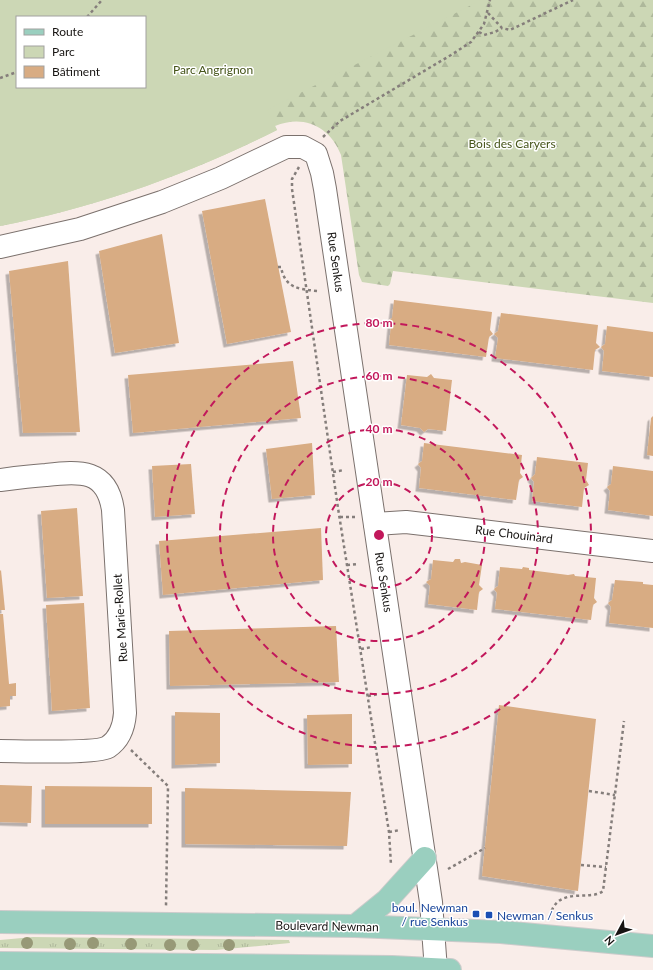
<svg xmlns="http://www.w3.org/2000/svg" width="653" height="970" viewBox="0 0 653 970" font-family="Lato,sans-serif">
<defs>
<pattern id="grass-tufts" width="24" height="20" patternUnits="userSpaceOnUse"><rect width="24" height="20" fill="#ccd7b5"/><path d="M3 7l-1-3M5 7V3M7 7l1-3M15 17l-1-3M17 17v-4M19 17l1-3" fill="none" stroke="#aeb89b"/></pattern>
<pattern id="forest-firs" width="22" height="20" patternUnits="userSpaceOnUse"><rect width="22" height="20" fill="#ccd7b5"/><path d="M5 1l3.5 6h-7zM16 11l3.5 6h-7z" fill="#aeb89b"/></pattern>
<filter id="shadow"><feDropShadow dx="-3.5" dy="3.5" stdDeviation="0" flood-color="#0004"/></filter>
</defs>
<rect width="100%" height="100%" fill="#f9ede9"/>
<polygon fill="url(#grass-tufts)" points="33,937 289,940 290,943 216,950 0,948 0,940"/>
<path fill="url(#forest-firs)" fill-rule="evenodd" d="M 0,0 L 653,0 L 653,303 L 393,271 L 390,284 L 388,286 L 362,282 L 359,275 L 341,155 C 330,126 303,114 275,126 L 277,130 C 190,174 95,208 0,226 ZM 17,17 L 145,17 L 145,87 L 17,87 Z"/>
<path fill="#ccd7b5" fill-rule="evenodd" d="M 0,0 L 481,0 L 267,110 L 277,130 C 190,174 95,208 0,226 ZM 17,17 L 145,17 L 145,87 L 17,87 Z"/>
<g fill="#d8ac83" filter="url(#shadow)">
<polygon points="265,199 291,332 227,344 202,211"/>
<polygon points="162,234 179,343 115,353 99,251"/>
<polygon points="68,261 80,432 23,433 9,271"/>
<polygon points="394,300 492,312 490,330 493,334 489,337 486,357 389,345 391,325 388,321 392,318"/>
<polygon points="501,313 598,325 596,343 600,347 595,350 593,370 495,358 498,338 494,334 498,331"/>
<polygon points="607,326 653,332 653,377 602,371 604,351 601,347 605,344"/>
<polygon points="293,361 301,418 133,433 128,375"/>
<polygon points="431,374 434,378 452,380 446,431 428,429 424,432 420,428 401,425 407,375 427,377"/>
<polygon points="653,416 653,456 647,455 651,418"/>
<polygon points="312,443 315,495 272,499 266,449"/>
<polygon points="424,443 522,455 520,473 523,477 519,480 516,500 419,488 421,468 418,464 422,461"/>
<polygon points="537,457 588,463 586,480 589,485 584,488 582,507 532,501 534,482 531,478 535,474"/>
<polygon points="191,464 195,514 155,517 152,466"/>
<polygon points="613,466 653,471 653,516 608,510 610,491 607,487 611,484"/>
<polygon points="77,508 83,596 47,598 41,511"/>
<polygon points="321,528 323,580 163,595 159,541"/>
<polygon points="455,559 460,559 461,563 465,562 482,565 479,585 483,589 479,592 477,610 428,604 430,586 426,582 431,579 433,560 453,562"/>
<polygon points="500,567 522,569 523,567 529,568 529,570 568,575 574,574 575,576 596,578 594,598 597,602 593,605 591,620 495,609 497,593 494,589 498,586"/>
<polygon points="1,570 5,610 0,610 0,571"/>
<polygon points="615,580 643,582 643,584 653,585 653,628 609,623 611,607 608,603 612,600"/>
<polygon points="84,603 90,708 52,711 46,605"/>
<polygon points="0,614 3,614 9,684 16,683 16,696 10,696 10,706 0,707"/>
<polygon points="336,626 339,682 170,686 169,631"/>
<polygon points="499,705 596,719 578,891 482,876"/>
<polygon points="175,712 220,713 220,763 175,765"/>
<polygon points="352,714 352,764 308,765 307,715"/>
<polygon points="0,785 32,786 31,823 0,822"/>
<polygon points="45,786 152,787 152,824 45,824"/>
<polygon points="185,788 351,792 347,846 185,844"/>
</g>
<g fill="none" stroke-linecap="round" stroke-linejoin="round">
<defs>
<g id="minor">
<polyline points="0,247 80,229 162,202 221,178 286,147 303,147 316,154 322,173 325,189 431,902 436,970"/>
<path d="M 0,480 C 15,478 30,476 46,475 C 80,471 107,469 113,510 L 125,713 C 124,727 120,739 108,747 C 95,754 19,751 0,751"/>
<polyline points="375,524 406,522 653,551"/>
</g>
<g id="major">
<polyline points="0,922 355,926 501,932 653,946"/>
<polyline points="355,926 387,900 425,858"/>
<polyline points="0,963 392,967 450,970"/>
</g>
</defs>
<use href="#minor" stroke="#7b716d" stroke-width="24"/>
<use href="#major" stroke="#cccbcb" stroke-width="24"/>
<g stroke="#857e7b" stroke-width="2.5" stroke-dasharray="3 3" stroke-linecap="butt">
<polyline points="488,13 502,28 510,30 573,0"/>
<polyline points="87,17 102,0"/>
<polyline points="479,32 484,35 495,32 502,28"/>
<polyline points="0,78 17,72"/>
<polyline points="323,137 340,121 451,55 471,42 484,24 490,0"/>
<polyline points="299,167 292,179 292,189 338,508 389,832 391,865"/>
<path d="M 278,267 L 281,267 C 285,288 298,289 317,291"/>
<polyline points="333,472 344,470"/>
<polyline points="340,517 355,517"/>
<polyline points="347,565 358,564"/>
<polyline points="361,649 372,647"/>
<polyline points="368,696 379,694"/>
<polyline points="131,750 168,786 166,906"/>
<polyline points="589,791 615,795"/>
<polyline points="389,832 400,830"/>
<polyline points="581,865 606,867"/>
<polyline points="448,869 485,848"/>
<path d="M 550,916 C 557,885 590,902 603,891 L 624,721"/>
</g>
<use href="#minor" stroke="#fff" stroke-width="22"/>
<use href="#major" stroke="#9acfbf" stroke-width="22"/>
</g>
<g fill="#979977">
<circle cx="27" cy="943" r="6"/>
<circle cx="93" cy="943" r="6"/>
<circle cx="70" cy="944" r="6"/>
<circle cx="131" cy="944" r="6"/>
<circle cx="170" cy="945" r="6"/>
<circle cx="193" cy="945" r="6"/>
<circle cx="229" cy="945" r="6"/>
</g>
<g fill="none" stroke="#c2185b" stroke-width="2" stroke-dasharray="7 5">
<circle cx="379" cy="535" r="53"/>
<circle cx="379" cy="535" r="106"/>
<circle cx="379" cy="535" r="159"/>
<circle cx="379" cy="535" r="212"/>
</g>
<g fill="#1a4fb4" stroke="#fff" stroke-width="1.5">
<rect x="472" y="910" width="8" height="8" rx="2"/>
<rect x="485" y="911" width="8" height="8" rx="2"/>
</g>
<g text-anchor="middle" dominant-baseline="central" stroke-width="3" stroke-linejoin="round" paint-order="stroke">
<g font-size="12" fill="#46551a" stroke="#fff">
<text x="213" y="69">Parc Angrignon</text>
<text x="512" y="143">Bois des Caryers</text>
</g>
<g font-size="12" fill="#171412" stroke="#fff">
<text transform="translate(336 262) rotate(82)">Rue Senkus</text>
<text transform="translate(514 534) rotate(7)">Rue Chouinard</text>
<text transform="translate(384 582) rotate(81)">Rue Senkus</text>
<text transform="translate(120 618) rotate(-94)">Rue Marie-Rollet</text>
<text transform="translate(327 926) rotate(1)">Boulevard Newman</text>
</g>
<g font-size="12" fill="#164399" stroke="#fff" text-anchor="end">
<text x="468" y="907">boul. Newman<tspan x="468" dy="14">/ rue Senkus</tspan></text>
<text x="497" y="915" text-anchor="start">Newman / Senkus</text>
</g>
</g>
<circle cx="379" cy="535" r="6" fill="#c2185b" stroke="#fff" stroke-width="2"/>
<g font-size="12" text-anchor="middle" font-weight="bold" fill="#c2185b" stroke="#fff" stroke-width="3" stroke-linejoin="round" paint-order="stroke">
<text x="379" y="327">80 m</text>
<text x="379" y="380">60 m</text>
<text x="379" y="433">40 m</text>
<text x="379" y="486">20 m</text>
</g>
<rect x="16" y="16" width="130" height="72" fill="#ffffff" stroke="#a2a1a0"/>
<rect x="24" y="29" width="20" height="6" fill="#9acfbf" stroke="#a2a1a0"/>
<text x="52" y="36" font-size="12" fill="#171412">Route</text>
<rect x="24" y="46" width="20" height="12" fill="#ccd7b5" stroke="#a2a1a0"/>
<text x="52" y="56" font-size="12" fill="#171412">Parc</text>
<rect x="24" y="66" width="20" height="12" fill="#d8ac83" stroke="#a2a1a0"/>
<text x="52" y="76" font-size="12" fill="#171412">Bâtiment</text>
<g transform="translate(617 934) rotate(229)" stroke="#ffffff" stroke-width="3" paint-order="stroke">
<path d="M0-3L7 15L0 10L-7 15Z" fill="#171412"/>
<text y="-6" font-size="11" font-weight="bold" text-anchor="middle" fill="#171412">N</text>
</g>
</svg>
